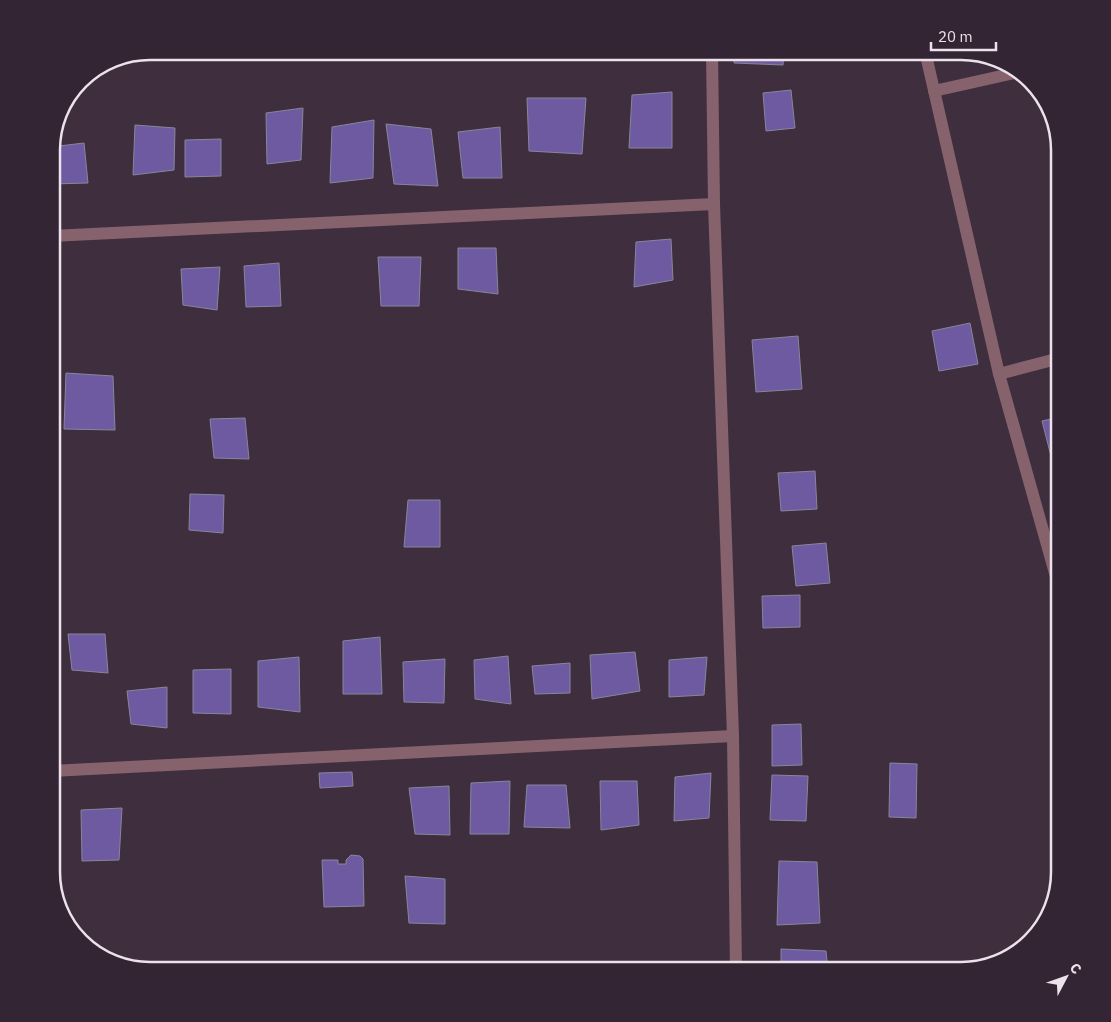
<svg xmlns="http://www.w3.org/2000/svg" width="1111" height="1022" viewBox="0 0 1111 1022" font-family="'IBM Plex Sans',sans-serif">
<rect width="100%" height="100%" fill="#3f2f3e"/>
<g fill="#6d5aa1" stroke="#89859b">
<polygon points="734,51 784,51 783,65 734,63"/>
<polygon points="791,90 795,128 766,131 763,93"/>
<polygon points="672,92 672,148 629,148 632,95"/>
<polygon points="527,98 586,98 582,154 529,151"/>
<polygon points="303,108 301,160 267,164 266,113"/>
<polygon points="374,120 373,178 330,183 332,127"/>
<polygon points="386,124 431,129 438,186 394,184"/>
<polygon points="135,125 175,128 174,170 133,175"/>
<polygon points="500,127 502,178 463,178 458,132"/>
<polygon points="221,139 221,176 185,177 185,140"/>
<polygon points="84,143 88,183 51,184 51,147"/>
<polygon points="671,239 673,280 634,287 636,242"/>
<polygon points="458,248 496,248 498,294 458,289"/>
<polygon points="378,257 421,257 419,306 381,306"/>
<polygon points="279,263 281,306 246,307 244,266"/>
<polygon points="220,267 217,310 183,305 181,269"/>
<polygon points="970,323 978,364 939,371 932,331"/>
<polygon points="798,336 802,389 756,392 752,340"/>
<polygon points="66,373 113,376 115,430 64,429"/>
<polygon points="1060,417 1060,458 1052,460 1042,421"/>
<polygon points="245,418 249,459 214,458 210,419"/>
<polygon points="815,471 817,509 781,511 778,473"/>
<polygon points="190,494 224,495 223,533 189,530"/>
<polygon points="408,500 440,500 440,547 404,547"/>
<polygon points="826,543 830,583 796,586 792,546"/>
<polygon points="800,595 800,627 763,628 762,596"/>
<polygon points="68,634 105,634 108,673 72,670"/>
<polygon points="380,637 382,694 343,694 343,641"/>
<polygon points="51,648 54,648 57,688 51,688"/>
<polygon points="635,652 640,691 592,699 590,655"/>
<polygon points="508,656 511,704 475,699 474,660"/>
<polygon points="299,657 300,712 258,707 258,661"/>
<polygon points="707,657 704,695 669,697 669,660"/>
<polygon points="445,659 444,703 404,702 403,662"/>
<polygon points="570,663 570,693 535,694 532,666"/>
<polygon points="231,669 231,714 193,713 193,670"/>
<polygon points="167,687 167,728 131,724 127,691"/>
<polygon points="801,724 802,765 772,766 772,725"/>
<polygon points="890,763 917,764 916,818 889,817"/>
<polygon points="352,772 353,786 320,788 319,773"/>
<polygon points="711,773 709,818 674,821 675,777"/>
<polygon points="772,775 808,776 806,821 770,820"/>
<polygon points="510,781 509,834 470,834 471,783"/>
<polygon points="600,781 637,781 639,825 601,830"/>
<polygon points="527,785 566,785 570,828 524,827"/>
<polygon points="449,786 450,835 415,834 409,788"/>
<polygon points="122,808 119,860 82,861 81,810"/>
<polygon points="351,855 360,856 363,859 364,906 324,907 322,860 338,860 338,864 346,864 346,860"/>
<polygon points="779,861 817,862 820,923 777,925"/>
<polygon points="405,876 445,879 445,924 409,923"/>
<polygon points="781,949 826,951 828,971 781,971"/>
</g>
<g fill="none" stroke-linecap="round" stroke-linejoin="round">
<g stroke="#86626c" stroke-width="12">
<polyline points="712,51 714,204 733,736 736,971"/>
<polyline points="925,51 999,374 1060,591"/>
<polyline points="934,91 1019,72"/>
<polyline points="51,236 714,204"/>
<polyline points="999,374 1060,358"/>
<polyline points="51,771 733,736"/>
</g>
</g>
<path d="M0 0H1111V1022H0ZM150 60H961A90 90 0 0 1 1051 150V872A90 90 0 0 1 961 962H150A90 90 0 0 1 60 872V150A90 90 0 0 1 150 60Z" fill="#342534" fill-rule="evenodd"/>
<path fill="none" stroke="#ece2eb" stroke-width="2.5" d="M150 60H961A90 90 0 0 1 1051 150V872A90 90 0 0 1 961 962H150A90 90 0 0 1 60 872V150A90 90 0 0 1 150 60Z"/>
<g transform="translate(1066 977) rotate(49)" stroke="#342534" stroke-width="4" paint-order="stroke">
<path d="M0-4L9 19L0 12L-9 19Z" fill="#ece2eb"/>
<text y="-8" font-size="14" font-weight="bold" text-anchor="middle" fill="#ece2eb">С</text>
</g>
<path d="M931 42v8h65v-8" fill="none" stroke="#ece2eb" stroke-width="2.5"/>
<text x="938" y="42" font-size="15" fill="#ece2eb" stroke="#342534" stroke-width="4" paint-order="stroke">20 m</text>
</svg>
